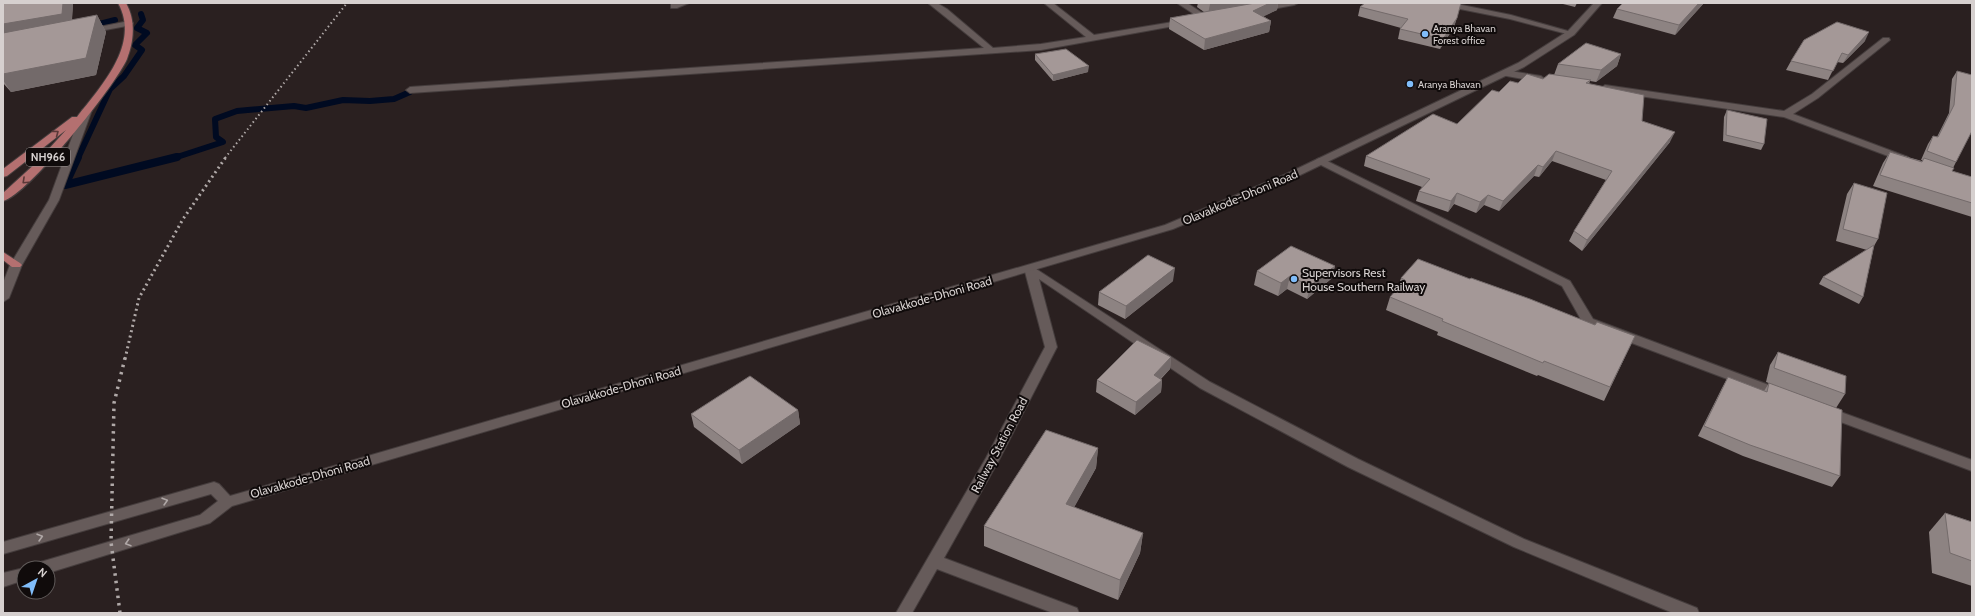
<svg xmlns="http://www.w3.org/2000/svg" width="1975" height="616" viewBox="0 0 1975 616" font-family="Cabin,sans-serif">
<rect width="100%" height="100%" fill="#2a2020"/>
<g fill="none" stroke-linecap="round" stroke-linejoin="round">
<g stroke="#000a21" stroke-width="6">
<polyline points="92,26 115,20"/>
<polyline points="78,158 110,89 124,76 142,50 135,45 147,33 137,28 143,20 141,14"/>
<polyline points="174,158 223,142 216,137 215,119 237,111 294,106 306,108 343,100 370,101 394,99 410,92"/>
</g>
<polyline stroke="#000a21" stroke-width="8" points="78,157 65,185 177,157"/>
<defs>
<g id="minor">
<polygon points="676,3 689,3 677,8 671,8 671,4"/>
<polygon points="928,3 937,3 947,9 993,48 1041,44 1086,37 1044,3 1053,3 1094,35 1185,20 1189,22 1185,24 1041,50 410,93 406,90 410,87 984,48"/>
<polygon points="1177,3 1187,3 1210,18 1203,20"/>
<polygon points="1281,3 1298,3 1294,5 1262,11 1258,9"/>
<polygon points="1436,3 1452,3 1511,15 1575,33 1571,35 1510,19 1440,5"/>
<polygon points="129,21 133,23 132,25 89,33 85,31 89,29"/>
<polygon points="1883,38 1889,38 1890,40 1818,98 1793,114 1908,157 1909,159 1908,161 1904,162 1784,117 1605,91 1601,88 1605,85 1784,111 1812,94"/>
<polygon points="1504,70 1541,76 1545,79 1541,82 1501,75 1500,73"/>
<polygon points="1321,158 1570,281 1593,319 1785,391 1787,394 1785,397 1775,397 1584,325 1562,286 1317,163 1316,161 1317,159"/>
<polygon points="1030,265 1210,382 1358,459 1524,539 1697,608 1699,613 1673,613 1514,547 1348,467 1200,388 1039,279 1057,347 999,460 944,558 1077,608 1079,613 1053,613 937,569 912,613 896,613 986,458 1045,347 1024,268"/>
<polygon points="1827,407 1972,460 1972,471 1822,415 1820,412 1822,409"/>
</g>
<g id="secondary">
<polygon points="1594,3 1602,3 1574,35 1524,67 1294,178 1173,229 232,506 210,523 48,573 48,568 35,568 37,563 200,515 218,501 211,494 3,554 3,542 214,482 219,484 230,496 1165,225 1286,174 1518,63 1568,31"/>
<polygon points="87,107 92,110 59,200 22,265 9,298 3,302 3,283 10,265 49,200 82,110"/>
<polygon points="24,568 24,580 3,587 3,573"/>
</g>
<g id="trunk">
<path d="M 118,3 L 126,3 C 136,21 134,41 127,59 C 116,85 28,195 3,201 L 3,193 L 37,162 L 66,130 L 7,176 L 3,177 L 3,169 L 72,117 L 77,117 C 101,86 141,44 118,3 Z"/>
<polygon points="3,252 20,263 22,265 20,267 12,267 3,260"/>
</g>
</defs>
<use href="#minor" stroke="#453d3d" stroke-width="2"/>
<use href="#secondary" stroke="#453d3d" stroke-width="2"/>
<use href="#trunk" stroke="#453d3d" stroke-width="2"/>
<use href="#minor" fill="#665b5a" fill-rule="evenodd"/>
<use href="#secondary" fill="#665b5a" fill-rule="evenodd"/>
<use href="#trunk" fill="#b47070" fill-rule="evenodd"/>
<polyline stroke="#b0a9a8" stroke-width="2" stroke-dasharray="1.5 3" stroke-linecap="butt" points="225,158 347,3"/>
<polyline stroke="#b0a9a8" stroke-width="3" stroke-dasharray="2 3.5" stroke-linecap="butt" points="125,359 139,298 183,219 226,157"/>
<polyline stroke="#b0a9a8" stroke-width="3.5" stroke-dasharray="2.5 5" stroke-linecap="butt" points="120,613 111,542 114,403 125,358"/>
</g>
<g fill="#8d8382">
<polygon points="3,3 73,3 72,20 97,15 106,32 96,75 11,92 3,83"/>
<polygon points="1198,3 1278,3 1277,10 1263,16 1271,21 1269,32 1204,50 1169,29 1170,18 1204,12 1197,7"/>
<polygon points="1461,3 1454,27 1440,49 1398,39 1400,29 1401,28 1358,16 1360,7"/>
<polygon points="1559,3 1577,3 1575,7"/>
<polygon points="1623,3 1704,3 1675,35 1613,18 1617,9"/>
<polygon points="1865,41 1843,63 1837,62 1828,80 1786,70 1791,61"/>
<polygon points="1035,54 1088,72 1053,81 1035,60"/>
<polygon points="1621,54 1617,66 1596,82 1590,81 1589,84 1670,142 1582,251 1569,241 1574,231 1606,180 1552,161 1539,177 1534,176 1499,211 1484,205 1476,213 1454,204 1448,212 1416,201 1419,191 1422,187 1364,166 1366,156 1457,124 1499,92 1518,83 1543,79 1554,75 1558,64"/>
<polygon points="1957,71 1956,162 1953,168 1952,171 1972,177 1972,217 1873,186 1883,163 1890,152 1922,161 1923,160 1921,160 1928,144 1933,136 1937,137 1949,113 1952,79"/>
<polygon points="1727,110 1764,144 1761,150 1723,141 1724,117"/>
<polygon points="1854,183 1878,239 1874,246 1863,297 1859,304 1819,284 1823,277 1867,250 1836,241 1847,194"/>
<polygon points="1335,266 1331,279 1307,299 1287,289 1278,296 1254,285 1257,271"/>
<polygon points="1401,278 1470,279 1595,325 1635,336 1604,401 1538,375 1537,376 1437,335 1438,332 1386,310 1390,297 1398,287"/>
<polygon points="1173,281 1125,319 1098,305 1099,292"/>
<polygon points="1778,352 1845,394 1836,408 1766,382 1770,365"/>
<polygon points="1171,357 1170,369 1161,379 1162,380 1161,392 1135,415 1096,392 1097,380"/>
<polygon points="1728,377 1764,391 1769,383 1840,476 1832,487 1743,456 1698,436 1722,388"/>
<polygon points="798,410 800,424 742,464 694,427 691,414"/>
<polygon points="1098,448 1096,468 1074,507 1143,533 1140,553 1118,600 984,546 984,526"/>
<polygon points="1945,513 1972,522 1972,586 1932,573 1929,532"/>
</g>
<g fill="#736a6a">
<polygon points="63,3 73,3 71,30 3,42 3,24"/>
<polygon points="1214,3 1278,3 1277,10 1252,22 1208,14 1210,4"/>
<polygon points="1699,3 1704,3 1675,35 1679,25"/>
<polygon points="97,15 106,32 96,75 11,92 3,80 3,74"/>
<polygon points="1457,18 1454,27 1440,49 1443,39"/>
<polygon points="1271,21 1269,32 1204,50 1205,39"/>
<polygon points="1869,32 1865,41 1843,63 1848,55"/>
<polygon points="1621,54 1617,66 1596,82 1601,70"/>
<polygon points="1089,66 1088,72 1053,81 1053,75"/>
<polygon points="1675,132 1670,142 1582,251 1587,240"/>
<polygon points="1556,151 1552,161 1539,177 1543,167"/>
<polygon points="1538,165 1534,176 1499,211 1503,201"/>
<polygon points="1457,193 1454,204 1448,212 1451,201"/>
<polygon points="1488,195 1484,205 1476,213 1480,202"/>
<polygon points="1335,266 1331,279 1307,299 1310,286"/>
<polygon points="1175,268 1173,281 1125,319 1126,306"/>
<polygon points="1290,276 1287,289 1278,296 1281,283"/>
<polygon points="1171,357 1170,369 1152,387 1154,375"/>
<polygon points="1162,380 1161,392 1135,415 1136,402"/>
<polygon points="798,410 800,424 742,464 739,450"/>
<polygon points="1098,448 1096,468 1065,524 1066,504"/>
<polygon points="1143,533 1140,553 1118,600 1120,580"/>
</g>
<g fill="#a49897" stroke="#736a6a">
<polygon points="3,3 63,3 62,14 3,24"/>
<polygon points="1255,3 1270,3 1253,11 1271,21 1205,39 1170,18"/>
<polygon points="1365,3 1461,3 1457,18 1443,39 1400,29 1408,19 1360,7"/>
<polygon points="1623,3 1699,3 1679,25 1617,9"/>
<polygon points="97,15 86,58 3,74 3,33"/>
<polygon points="1837,22 1869,32 1848,55 1842,53 1833,71 1791,61 1804,40"/>
<polygon points="1586,43 1621,54 1601,70 1558,64"/>
<polygon points="1066,49 1089,66 1053,75 1035,54"/>
<polygon points="1957,71 1972,75 1972,131 1956,162 1927,151 1933,136 1938,137 1954,105"/>
<polygon points="1527,74 1543,79 1549,74 1591,80 1586,83 1644,95 1642,121 1675,132 1587,240 1574,231 1612,171 1556,151 1543,167 1538,165 1503,201 1488,195 1480,202 1457,193 1451,201 1419,191 1430,179 1366,156 1433,114 1457,124 1492,90 1499,92 1510,81 1518,83"/>
<polygon points="1727,110 1767,119 1764,144 1726,135"/>
<polygon points="1890,152 1922,162 1924,158 1954,168 1952,171 1972,177 1972,203 1880,175"/>
<polygon points="1854,183 1887,193 1878,239 1843,229"/>
<polygon points="1874,245 1863,297 1823,277"/>
<polygon points="1291,246 1335,266 1310,286 1290,276 1281,283 1257,271"/>
<polygon points="1148,255 1175,268 1126,306 1099,292"/>
<polygon points="1418,259 1470,279 1471,278 1530,299 1595,325 1597,322 1635,336 1610,387 1544,361 1543,363 1442,321 1443,319 1390,297 1405,280 1401,278"/>
<polygon points="1137,340 1171,357 1154,375 1162,380 1136,402 1097,380"/>
<polygon points="1778,352 1846,376 1845,394 1774,368"/>
<polygon points="750,376 798,410 739,450 691,414"/>
<polygon points="1728,377 1767,392 1769,383 1842,410 1840,476 1750,445 1704,426"/>
<polygon points="1046,430 1098,448 1066,504 1143,533 1120,580 984,526"/>
<polygon points="1945,513 1972,522 1972,561 1950,553"/>
</g>
<defs><path id="oneway-chevron" d="M-2-3.5L2.5 0L-2 3.5" fill="none" stroke-width="1.6" stroke-linecap="round" stroke-linejoin="round"/></defs>
<g stroke="#5a3838">
<use href="#oneway-chevron" transform="translate(56 133) rotate(-37)"/>
<use href="#oneway-chevron" transform="translate(25 181) rotate(137)"/>
</g>
<g stroke="#afa7a6">
<use href="#oneway-chevron" transform="translate(165 501) rotate(-16)"/>
<use href="#oneway-chevron" transform="translate(40 537) rotate(-16)"/>
<use href="#oneway-chevron" transform="translate(128 543) rotate(163)"/>
</g>
<g fill="#80bdfa" stroke="#100b0b" stroke-width="1.5">
<circle cx="1425" cy="34" r="4"/>
<circle cx="1410" cy="84" r="4"/>
<circle cx="1294" cy="279" r="4"/>
</g>
<g text-anchor="middle" dominant-baseline="central" stroke-width="4" stroke-linejoin="round" paint-order="stroke">
<g font-size="10" fill="#d6d0cf" stroke="#100b0b" text-anchor="start">
<text x="1433" y="28">Aranya Bhavan<tspan x="1433" dy="12">Forest office</tspan></text>
<text x="1418" y="84">Aranya Bhavan</text>
</g>
<rect fill="#100b0b" stroke="#9b9594" stroke-width="1" x="26" y="148" width="44" height="18" rx="3"/>
<g font-size="11" font-weight="bold" fill="#d6d0cf">
<text x="48" y="157">NH966</text>
</g>
<g font-size="12" fill="#d6d0cf" stroke="#100b0b">
<text transform="translate(1240 197) rotate(-23)">Olavakkode-Dhoni Road</text>
<text transform="translate(932 297) rotate(-16)">Olavakkode-Dhoni Road</text>
<text transform="translate(621 387) rotate(-16)">Olavakkode-Dhoni Road</text>
<text transform="translate(999 445) rotate(-62)">Railway Station Road</text>
<text transform="translate(310 477) rotate(-16)">Olavakkode-Dhoni Road</text>
</g>
<g font-size="12" fill="#d6d0cf" stroke="#100b0b" text-anchor="start">
<text x="1302" y="272">Supervisors Rest<tspan x="1302" dy="14">House Southern Railway</tspan></text>
</g>
</g>
<rect width="1975" height="616" fill="none" stroke="#d6d0cf" stroke-width="8"/>
<g transform="translate(36 580) rotate(40)"><circle r="19" fill="#100b0b" stroke="#5f5a59"/>
<path d="M0-3L7 15L0 10L-7 15Z" fill="#80bdfa"/>
<text y="-6" font-size="11" font-weight="bold" text-anchor="middle" fill="#d6d0cf">N</text>
</g>
</svg>
